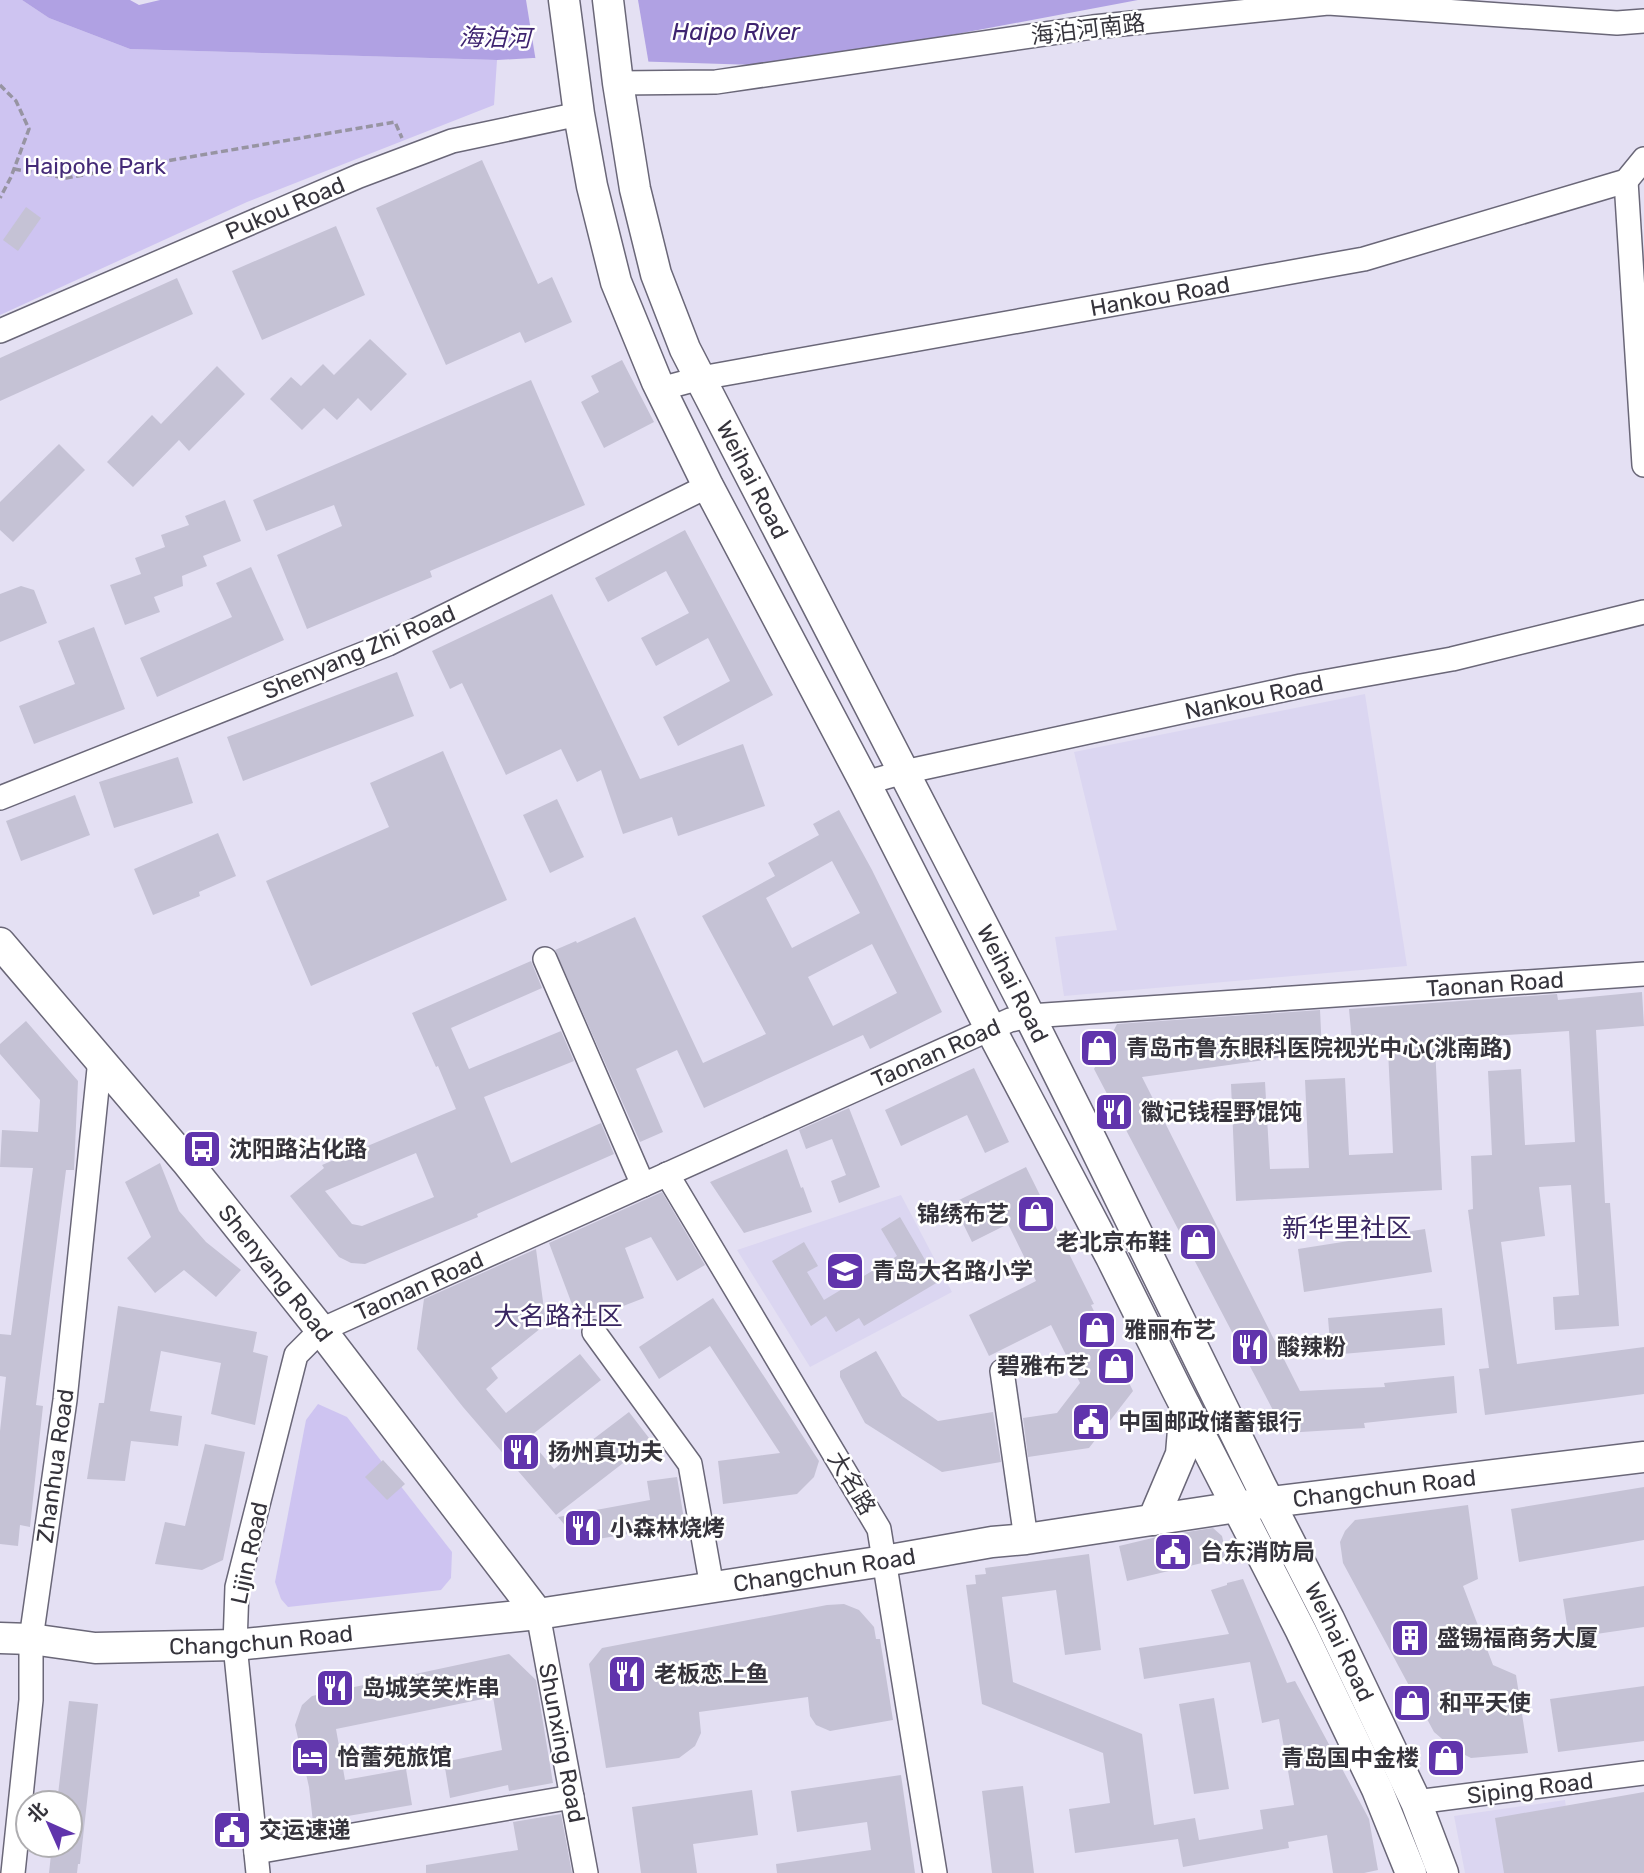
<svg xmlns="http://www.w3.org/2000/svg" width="1644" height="1873" viewBox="0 0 1644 1873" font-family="Rubik,'Noto Sans SC',sans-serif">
<rect width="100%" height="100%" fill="#e4e0f3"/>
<g fill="#dbd6f1">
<polygon points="1365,694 1407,966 1064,996 1055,937 1117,930 1074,752"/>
<polygon points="901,1195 952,1292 810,1367 737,1250"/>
<polygon points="1565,1800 1575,1873 1465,1873 1454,1816"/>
</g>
<g fill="#cec4f1">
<polygon points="0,0 22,0 49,18 130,49 497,60 494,105 247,202 0,315"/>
<polygon points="318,1404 347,1417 452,1552 451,1578 441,1590 288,1607 281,1599 275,1582 306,1420"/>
</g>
<polygon fill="#b0a1e3" points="22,0 130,0 139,5 160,0 1138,0 786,66 533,58 497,60 130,49 49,18"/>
<polygon fill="#e4e0f3" points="526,0 638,0 649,65 536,62"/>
<g fill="#c5c2d5" fill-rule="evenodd">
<polygon points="482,160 538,284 552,277 572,322 525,343 520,332 446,365 376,208"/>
<polygon points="26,207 41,218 18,251 3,240"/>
<polygon points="336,226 365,295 262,340 232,271"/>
<polygon points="177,278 193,314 0,401 0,358"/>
<polygon points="370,339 407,374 371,411 358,398 337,420 324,408 302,430 270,399 291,377 301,386 323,364 334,375"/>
<polygon points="622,360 654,422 604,448 581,402 599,392 591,376"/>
<polygon points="217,366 245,394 189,451 179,440 133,487 107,462 152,415 161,424"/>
<polygon points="531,380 585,505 430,571 432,577 307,629 277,555 342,526 334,505 266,531 253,500"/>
<polygon points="59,444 85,470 13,542 0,530 0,502"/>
<polygon points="225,500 241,541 203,556 207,566 182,576 183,586 154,597 160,612 125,625 110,585 141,574 135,558 165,547 161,535 189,525 185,516"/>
<polygon points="685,530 773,695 678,746 663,717 730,681 708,638 656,666 641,638 689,613 666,571 608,602 595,578"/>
<polygon points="251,567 284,640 157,697 140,658 232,617 216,583"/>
<polygon points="21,586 34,590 47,623 0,642 0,594"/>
<polygon points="552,594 640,779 743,744 765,806 678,836 672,817 623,834 601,770 577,782 561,749 506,775 462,683 450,689 432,651"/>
<polygon points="94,627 125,709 34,744 19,706 75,684 58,641"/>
<polygon points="397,672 414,716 243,781 227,737"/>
<polygon points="443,751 507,900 311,986 266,881 389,827 370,783"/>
<polygon points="178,757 193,803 114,828 99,782"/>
<polygon points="75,795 90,835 21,861 6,821"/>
<polygon points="557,799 584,857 550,873 523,815"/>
<path d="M 839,810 L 872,870 L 942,1012 L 870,1049 L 863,1035 L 704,1108 L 677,1050 L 636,1069 L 663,1132 L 640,1142 L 555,950 L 576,941 L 577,943 L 635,917 L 703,1063 L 766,1034 L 702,916 L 775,876 L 768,863 L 819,835 L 813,824 ZM 832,861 L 860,913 L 792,948 L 766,898 ZM 872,944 L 897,993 L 833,1026 L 808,977 Z"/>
<polygon points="218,833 236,876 199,892 200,896 153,915 134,869"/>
<path d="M 531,961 L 542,988 L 451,1028 L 469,1069 L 561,1031 L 574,1061 L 484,1097 L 511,1163 L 601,1123 L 614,1154 L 477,1214 L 478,1217 L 365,1264 L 351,1263 L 339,1257 L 290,1196 L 324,1168 L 322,1165 L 456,1109 L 438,1066 L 436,1067 L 412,1013 ZM 416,1153 L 434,1197 L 362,1226 L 352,1224 L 325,1191 Z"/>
<polygon points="1642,992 1644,1026 1596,1030 1605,1203 1610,1203 1619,1326 1555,1330 1553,1297 1579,1295 1571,1185 1539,1187 1545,1236 1501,1242 1517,1364 1644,1347 1644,1394 1485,1415 1479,1369 1489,1368 1468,1210 1473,1209 1471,1156 1492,1155 1488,1071 1521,1069 1525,1145 1575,1142 1569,1031 1446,1039 1446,1045 1435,1046 1442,1190 1236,1201 1231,1084 1265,1082 1270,1169 1309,1168 1305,1080 1345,1078 1349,1155 1393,1153 1388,1050 1353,1053 1349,1009 1557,994 1558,1000"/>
<polygon points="1320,1010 1322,1052 1142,1077 1300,1391 1385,1387 1384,1383 1454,1376 1457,1413 1364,1423 1365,1428 1285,1433 1094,1069 1117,1024"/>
<polygon points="26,1021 78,1081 74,1170 66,1170 36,1405 43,1406 30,1527 20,1525 18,1546 0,1544 0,1431 6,1377 0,1376 0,1334 11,1335 33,1168 0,1167 2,1130 38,1132 40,1100 0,1054 0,1044"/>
<polygon points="974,1068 1009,1142 985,1153 967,1115 901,1146 885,1110"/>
<polygon points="849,1108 880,1187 839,1203 831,1181 846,1175 832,1139 806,1149 799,1130"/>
<polygon points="787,1149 801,1188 803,1187 812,1212 744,1233 710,1182"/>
<polygon points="160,1163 179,1211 206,1242 241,1270 216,1297 184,1270 155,1293 127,1258 151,1237 125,1182"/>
<polygon points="1026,1167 1094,1304 1091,1305 1133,1391 1089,1448 1028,1457 1023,1418 1057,1413 1080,1383 1051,1325 989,1356 969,1315 1036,1281 1008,1224 972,1242 953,1203"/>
<polygon points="662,1192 705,1265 677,1281 651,1237 625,1248 644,1298 579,1323 549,1243"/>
<polygon points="900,1217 938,1282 864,1326 859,1318 836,1332 826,1316 811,1326 772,1261 804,1242 818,1266 807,1272 824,1300 897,1256 881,1229"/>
<polygon points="1425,1229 1432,1272 1304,1292 1298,1249"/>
<polygon points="536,1249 546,1324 491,1368 498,1378 486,1389 506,1413 580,1354 601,1380 528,1438 554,1469 629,1412 649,1438 649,1443 556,1515 463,1407 417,1349 424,1299"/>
<polygon points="713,1298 819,1461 814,1477 797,1494 723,1504 718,1461 780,1453 710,1346 659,1379 639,1347"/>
<polygon points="118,1306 257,1332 253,1352 268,1356 255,1425 211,1414 221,1363 161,1351 150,1411 182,1416 178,1446 131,1441 125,1481 87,1479 99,1403 104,1403"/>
<polygon points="1442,1308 1445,1345 1331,1355 1328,1318"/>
<polygon points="876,1351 902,1396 938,1421 993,1412 1001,1462 942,1472 865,1423 840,1377 840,1371"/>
<polygon points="205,1444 245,1452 223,1560 202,1570 155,1564 165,1522 185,1526"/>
<polygon points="383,1460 405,1484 387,1500 365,1477"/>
<polygon points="677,1477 685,1525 579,1542 558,1517 650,1500 647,1481"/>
<polygon points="1644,1487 1644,1540 1519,1562 1511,1509"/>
<polygon points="1468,1505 1478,1579 1463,1586 1493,1665 1516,1675 1528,1753 1471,1758 1455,1750 1434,1732 1343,1563 1340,1542 1345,1531 1355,1520"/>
<polygon points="1213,1528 1222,1536 1227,1557 1127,1581 1119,1546 1161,1536"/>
<polygon points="1089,1554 1101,1650 1065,1655 1056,1590 1002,1597 1013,1682 1142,1734 1154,1825 1195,1818 1199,1840 1263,1829 1260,1810 1294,1805 1279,1719 1262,1723 1250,1662 1144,1679 1139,1648 1229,1634 1211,1590 1227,1585 1227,1583 1243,1579 1287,1683 1295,1681 1369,1819 1378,1870 1364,1873 1333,1873 1327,1835 1288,1842 1289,1848 1183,1867 1178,1839 1075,1853 1069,1809 1110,1803 1103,1753 982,1704 966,1585 976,1584 975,1575 986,1574 985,1568"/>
<polygon points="1644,1586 1644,1627 1569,1638 1563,1599"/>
<polygon points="844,1604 859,1610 874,1627 876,1639 880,1639 893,1720 830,1731 816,1725 810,1716 808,1697 699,1712 701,1733 695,1746 679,1758 606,1768 589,1664 602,1648 827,1605"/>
<polygon points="509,1654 536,1680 553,1783 509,1791 508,1785 450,1798 444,1762 502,1750 493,1697 336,1729 345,1780 406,1769 412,1805 313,1822 309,1787 295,1725 302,1705 312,1696"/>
<polygon points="1644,1686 1644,1741 1558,1752 1550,1699"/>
<polygon points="1214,1698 1229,1789 1194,1794 1179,1704"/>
<polygon points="69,1701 98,1704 80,1864 78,1864 77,1873 49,1873 52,1845 70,1845 70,1803 57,1803"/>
<polygon points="901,1775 915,1873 777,1873 776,1864 871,1850 867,1822 797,1832 791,1791"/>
<polygon points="1023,1786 1034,1873 992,1873 982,1791"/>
<polygon points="752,1790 758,1835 693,1844 697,1873 641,1873 632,1807"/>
<polygon points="1644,1792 1644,1873 1504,1873 1495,1818"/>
<polygon points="561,1814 572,1873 426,1873 426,1865 518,1850 513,1822"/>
</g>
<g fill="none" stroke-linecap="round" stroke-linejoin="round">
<defs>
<g id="minor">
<polyline points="618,83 716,82 1093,27 1328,3 1617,23 1644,21"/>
<polyline points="1626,181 1644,465"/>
<polyline points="0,331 359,176 452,141 579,114"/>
<polyline points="660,389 701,378 1364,259 1626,181 1644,159"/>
<polyline points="865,783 904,772 1301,686 1452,659 1644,612"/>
<polyline points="0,798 388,644 708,486"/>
<polyline points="545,959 643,1185"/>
<polyline points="667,1174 879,1529 935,1873"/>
<polyline points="594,1332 690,1464 712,1587"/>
<polyline points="1002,1371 1026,1539"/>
<polyline points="538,1614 586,1873"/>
<polyline points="1416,1802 1644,1773"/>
<polyline points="256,1852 572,1797"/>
<polyline points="13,1873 31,1700 31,1639 65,1400 100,1059"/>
<polyline points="258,1873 235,1645 237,1587 296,1355 321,1330 1010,1020 1030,1016 1644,974"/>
</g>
<g id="major">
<polyline points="564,0 579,114 592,186 616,282 657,382 708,486 865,783 990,1028 1111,1257 1177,1390 1301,1631 1377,1789 1411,1873"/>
<path id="s1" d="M 608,0 L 618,83 L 635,189 L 656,274 L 685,349 L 1021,999 L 1082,1121 L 1261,1486 L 1329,1619 L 1416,1802 L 1443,1873"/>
<path id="s2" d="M 0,943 L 186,1161 L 321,1330 L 538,1614"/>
<polyline points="1153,1520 1181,1454 1185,1406"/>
<path id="s3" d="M 0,1638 L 31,1639 L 95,1648 L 235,1645 L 538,1614 L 884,1561 L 992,1542 L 1026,1539 L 1270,1502 L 1644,1457"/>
</g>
</defs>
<use href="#minor" stroke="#6a6778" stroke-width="26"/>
<use href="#major" stroke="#6a6778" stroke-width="33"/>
<g stroke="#9794a2" stroke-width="3.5" stroke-dasharray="7 3.5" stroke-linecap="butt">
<polyline points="0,85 16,101 29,129 11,177 0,198"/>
<polyline points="14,169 66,178 395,122 402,138"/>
</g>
<use href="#minor" stroke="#fff" stroke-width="23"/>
<use href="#major" stroke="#fff" stroke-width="30"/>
</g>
<defs>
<symbol id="shop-square" viewBox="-11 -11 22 22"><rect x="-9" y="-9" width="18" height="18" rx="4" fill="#6034ac" stroke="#fff"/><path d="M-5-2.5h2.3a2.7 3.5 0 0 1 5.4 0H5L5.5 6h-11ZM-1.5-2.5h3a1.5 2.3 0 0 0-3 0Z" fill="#fff"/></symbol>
<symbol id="restaurant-square" viewBox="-11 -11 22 22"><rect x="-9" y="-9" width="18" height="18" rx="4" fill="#6034ac" stroke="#fff"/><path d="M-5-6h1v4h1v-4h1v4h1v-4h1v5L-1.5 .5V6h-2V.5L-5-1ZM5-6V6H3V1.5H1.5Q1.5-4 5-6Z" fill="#fff"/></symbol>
<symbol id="bus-square" viewBox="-11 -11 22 22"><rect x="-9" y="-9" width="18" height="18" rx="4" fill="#6034ac" stroke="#fff"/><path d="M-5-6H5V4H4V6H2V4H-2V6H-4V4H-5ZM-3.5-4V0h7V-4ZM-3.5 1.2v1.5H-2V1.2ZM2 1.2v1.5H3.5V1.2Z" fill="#fff"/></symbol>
<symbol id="school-square" viewBox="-11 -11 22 22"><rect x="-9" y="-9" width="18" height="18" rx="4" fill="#6034ac" stroke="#fff"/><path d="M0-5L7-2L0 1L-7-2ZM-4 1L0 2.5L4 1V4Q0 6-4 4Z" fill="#fff"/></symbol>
<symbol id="civic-square" viewBox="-11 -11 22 22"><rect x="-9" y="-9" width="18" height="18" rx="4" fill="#6034ac" stroke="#fff"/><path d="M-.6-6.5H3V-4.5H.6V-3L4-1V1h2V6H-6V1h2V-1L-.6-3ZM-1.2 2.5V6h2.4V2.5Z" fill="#fff"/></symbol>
<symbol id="building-square" viewBox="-11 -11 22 22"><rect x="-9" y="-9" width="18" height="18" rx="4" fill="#6034ac" stroke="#fff"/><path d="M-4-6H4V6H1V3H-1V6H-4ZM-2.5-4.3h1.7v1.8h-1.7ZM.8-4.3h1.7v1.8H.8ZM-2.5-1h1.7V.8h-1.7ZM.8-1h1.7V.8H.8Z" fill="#fff"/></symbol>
<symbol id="hotel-square" viewBox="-11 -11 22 22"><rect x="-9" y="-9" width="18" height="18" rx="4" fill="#6034ac" stroke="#fff"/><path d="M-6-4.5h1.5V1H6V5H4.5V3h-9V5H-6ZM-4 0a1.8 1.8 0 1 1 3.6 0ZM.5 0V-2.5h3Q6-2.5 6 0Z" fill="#fff"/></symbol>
</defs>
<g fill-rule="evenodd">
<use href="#shop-square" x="1077" y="1026" width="44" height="44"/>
<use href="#restaurant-square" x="1092" y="1090" width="44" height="44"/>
<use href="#bus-square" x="180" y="1127" width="44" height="44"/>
<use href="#shop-square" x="1014" y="1192" width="44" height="44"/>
<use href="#shop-square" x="1176" y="1220" width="44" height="44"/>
<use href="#school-square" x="823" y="1249" width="44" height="44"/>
<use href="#shop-square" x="1075" y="1308" width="44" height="44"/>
<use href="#restaurant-square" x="1228" y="1325" width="44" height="44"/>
<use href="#shop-square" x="1094" y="1344" width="44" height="44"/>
<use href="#civic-square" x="1069" y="1400" width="44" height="44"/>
<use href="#restaurant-square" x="499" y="1430" width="44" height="44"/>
<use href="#restaurant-square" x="561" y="1506" width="44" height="44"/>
<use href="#civic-square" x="1151" y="1530" width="44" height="44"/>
<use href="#building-square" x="1388" y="1616" width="44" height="44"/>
<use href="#restaurant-square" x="605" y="1652" width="44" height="44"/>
<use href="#restaurant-square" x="313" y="1666" width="44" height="44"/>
<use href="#shop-square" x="1390" y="1681" width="44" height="44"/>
<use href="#hotel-square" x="288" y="1735" width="44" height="44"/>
<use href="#shop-square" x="1424" y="1736" width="44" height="44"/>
<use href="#civic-square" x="210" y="1808" width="44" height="44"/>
</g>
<g text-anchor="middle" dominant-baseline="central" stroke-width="5" stroke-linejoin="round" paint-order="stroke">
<g font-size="23" fill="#36343c" stroke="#fff">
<text transform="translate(1088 29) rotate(-7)">海泊河南路</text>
<text transform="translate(285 208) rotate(-23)">Pukou Road</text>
<text transform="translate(1160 296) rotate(-10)">Hankou Road</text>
<text stroke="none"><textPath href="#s1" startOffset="506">Weihai Road</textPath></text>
<text transform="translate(359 652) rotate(-23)">Shenyang Zhi Road</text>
<text transform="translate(1254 697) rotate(-12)">Nankou Road</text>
<text stroke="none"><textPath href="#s1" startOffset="1073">Weihai Road</textPath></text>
<text transform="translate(1495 984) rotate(-4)">Taonan Road</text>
<text transform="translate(936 1053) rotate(-24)">Taonan Road</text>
<text stroke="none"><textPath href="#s2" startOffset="430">Shenyang Road</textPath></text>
<text transform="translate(419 1286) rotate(-24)">Taonan Road</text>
<text transform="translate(55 1466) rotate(-82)">Zhanhua Road</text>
<text transform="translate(852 1483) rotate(59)">大名路</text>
<text stroke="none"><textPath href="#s3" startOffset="1396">Changchun Road</textPath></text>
<text transform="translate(249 1553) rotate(-78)">Lijin Road</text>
<text stroke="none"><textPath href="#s3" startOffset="830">Changchun Road</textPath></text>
<text stroke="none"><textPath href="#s3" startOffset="262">Changchun Road</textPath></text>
<text stroke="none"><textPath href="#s1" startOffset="1808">Weihai Road</textPath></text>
<text transform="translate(562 1743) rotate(79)">Shunxing Road</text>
<text transform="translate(1530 1788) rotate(-7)">Siping Road</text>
</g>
<g font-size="23" fill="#442a77" stroke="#fff">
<text x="95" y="166">Haipohe Park</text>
</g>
<g font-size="23" font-weight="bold" fill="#36343c" stroke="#fff" text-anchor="start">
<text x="1126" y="1048">青岛市鲁东眼科医院视光中心(洮南路)</text>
<text x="1141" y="1112">徽记钱程野馄饨</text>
<text x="229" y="1149">沈阳路沾化路</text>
<text x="1009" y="1214" text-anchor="end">锦绣布艺</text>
<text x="1171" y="1242" text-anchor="end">老北京布鞋</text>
<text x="872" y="1271">青岛大名路小学</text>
<text x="1124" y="1330">雅丽布艺</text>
<text x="1277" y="1347">酸辣粉</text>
<text x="1089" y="1366" text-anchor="end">碧雅布艺</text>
<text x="1118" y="1422">中国邮政储蓄银行</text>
<text x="548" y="1452">扬州真功夫</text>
<text x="610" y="1528">小森林烧烤</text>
<text x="1200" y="1552">台东消防局</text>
<text x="1437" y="1638">盛锡福商务大厦</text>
<text x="654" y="1674">老板恋上鱼</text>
<text x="362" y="1688">岛城笑笑炸串</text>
<text x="1439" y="1703">和平天使</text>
<text x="337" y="1757">恰蕾苑旅馆</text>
<text x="1419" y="1758" text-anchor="end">青岛国中金楼</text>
<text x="259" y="1830">交运速递</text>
</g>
<g font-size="24" font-style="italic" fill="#3e2370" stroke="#fff">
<text x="736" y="32">Haipo River</text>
<text transform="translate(495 38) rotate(1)">海泊河</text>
</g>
<g font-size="26" fill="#392661" stroke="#fff">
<text x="1347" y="1228">新华里社区</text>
<text x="558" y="1316">大名路社区</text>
</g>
</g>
<g transform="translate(49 1824) rotate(315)"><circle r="33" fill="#ffffff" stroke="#afaeb1" stroke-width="2"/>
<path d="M0-5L12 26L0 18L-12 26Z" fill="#6034ac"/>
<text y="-10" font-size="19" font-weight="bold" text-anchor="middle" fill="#36343c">北</text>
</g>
</svg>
